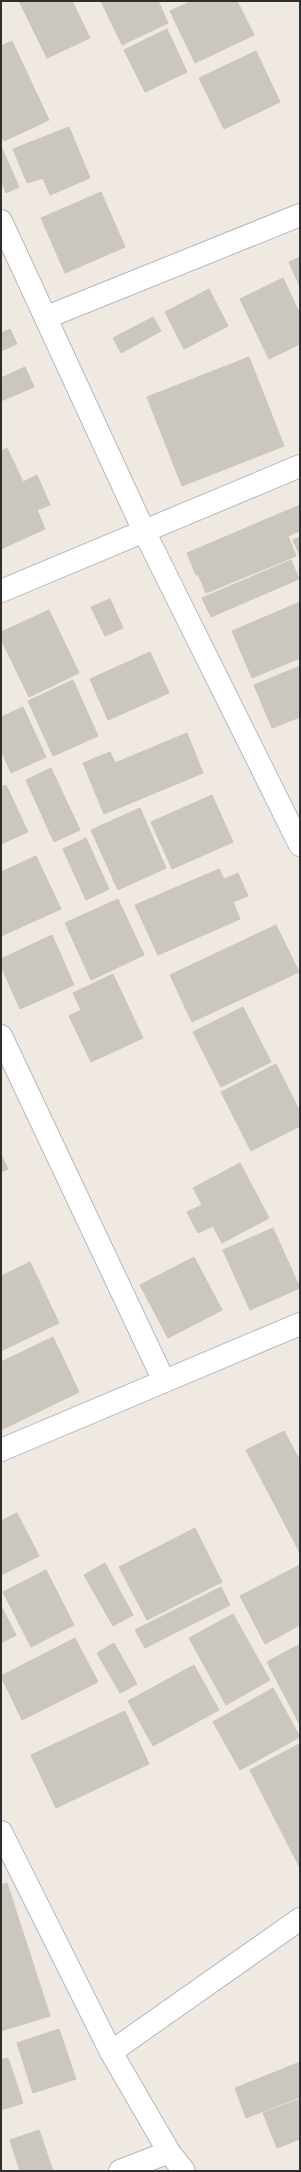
<svg xmlns="http://www.w3.org/2000/svg" width="301" height="2172" viewBox="0 0 301 2172" font-family="'Nunito Sans',sans-serif">
<rect width="100%" height="100%" fill="#efe9e1"/>
<g fill="#cbc7bf" stroke="#cbc5ba">
<polygon points="19,1 72,1 90,38 47,58"/>
<polygon points="101,1 158,1 168,23 122,45"/>
<polygon points="192,1 237,1 254,35 195,63 170,11"/>
<polygon points="167,29 187,72 145,92 124,50"/>
<polygon points="12,41 49,120 4,141 1,135 1,46"/>
<polygon points="256,51 280,102 224,129 199,78"/>
<polygon points="69,127 90,178 50,195 43,178 27,183 13,149"/>
<polygon points="1,146 19,187 6,193 1,180"/>
<polygon points="101,192 125,247 65,273 41,218"/>
<polygon points="300,257 300,287 289,262"/>
<polygon points="283,278 300,314 300,344 269,359 240,299"/>
<polygon points="209,289 228,326 184,349 165,312"/>
<polygon points="153,317 161,331 121,353 113,338"/>
<polygon points="10,329 17,344 1,351 1,333"/>
<polygon points="249,357 284,446 182,486 147,397"/>
<polygon points="25,367 34,387 1,401 1,378"/>
<polygon points="7,448 23,482 37,475 50,505 37,510 45,529 1,549 1,451"/>
<polygon points="300,505 300,531 196,575 187,553"/>
<polygon points="288,536 296,556 206,593 198,574"/>
<polygon points="300,537 300,556 293,540"/>
<polygon points="291,560 299,579 211,617 202,598"/>
<polygon points="110,599 123,628 105,636 91,607"/>
<polygon points="300,602 300,658 252,678 232,631"/>
<polygon points="49,610 79,673 29,697 1,639 1,632"/>
<polygon points="150,652 169,693 108,720 90,679"/>
<polygon points="300,666 300,717 272,728 254,685"/>
<polygon points="73,680 98,736 53,756 28,701"/>
<polygon points="23,707 46,757 11,773 1,750 1,717"/>
<polygon points="187,733 203,773 104,814 83,763 110,752 115,763"/>
<polygon points="51,768 80,830 54,842 26,780"/>
<polygon points="6,785 28,832 1,844 1,787"/>
<polygon points="212,795 233,842 172,869 151,822"/>
<polygon points="140,808 166,868 118,890 91,830"/>
<polygon points="86,838 109,889 86,900 63,849"/>
<polygon points="36,856 61,909 1,936 1,872"/>
<polygon points="219,869 224,879 238,873 248,896 233,902 240,919 158,955 135,905"/>
<polygon points="118,899 144,955 91,980 65,923"/>
<polygon points="276,925 299,972 192,1022 170,975"/>
<polygon points="52,935 74,985 20,1009 1,966 1,959"/>
<polygon points="113,974 143,1038 91,1062 69,1016 81,1010 73,993"/>
<polygon points="243,1007 271,1062 221,1087 193,1032"/>
<polygon points="276,1064 300,1112 300,1126 251,1151 221,1092"/>
<polygon points="1,1154 8,1169 1,1172"/>
<polygon points="240,1163 269,1218 222,1243 213,1226 198,1233 187,1212 202,1205 193,1188"/>
<polygon points="273,1228 300,1288 250,1310 223,1250"/>
<polygon points="194,1257 222,1310 168,1338 140,1285"/>
<polygon points="30,1262 59,1323 1,1351 1,1276"/>
<polygon points="53,1337 79,1392 1,1430 1,1362"/>
<polygon points="284,1431 300,1461 300,1553 246,1450"/>
<polygon points="17,1513 39,1556 1,1575 1,1521"/>
<polygon points="195,1528 222,1582 147,1620 119,1567"/>
<polygon points="105,1563 133,1615 113,1626 84,1575"/>
<polygon points="300,1565 300,1625 265,1644 240,1596"/>
<polygon points="46,1570 74,1625 31,1647 3,1592"/>
<polygon points="221,1587 230,1605 145,1648 135,1630"/>
<polygon points="1,1606 16,1635 1,1643"/>
<polygon points="233,1614 270,1680 226,1705 189,1638"/>
<polygon points="75,1638 98,1682 22,1720 1,1676"/>
<polygon points="114,1643 137,1684 120,1693 97,1653"/>
<polygon points="300,1644 300,1725 267,1662"/>
<polygon points="194,1665 219,1710 153,1746 128,1701"/>
<polygon points="273,1688 300,1737 240,1770 213,1722"/>
<polygon points="125,1711 149,1764 56,1808 31,1755"/>
<polygon points="299,1744 300,1746 300,1868 250,1770"/>
<polygon points="7,1883 50,2016 1,2031 1,1885"/>
<polygon points="59,2029 76,2079 33,2093 17,2043"/>
<polygon points="8,2058 23,2103 1,2110 1,2060"/>
<polygon points="300,2062 300,2097 246,2118 235,2088"/>
<polygon points="300,2099 300,2139 277,2148 263,2113"/>
<polygon points="39,2130 53,2171 20,2171 10,2140"/>
</g>
<g fill="none" stroke-linecap="round" stroke-linejoin="round">
<defs>
<g id="minor">
<polyline points="1,221 144,531 300,845"/>
<polyline points="47,317 300,215"/>
<polyline points="1,591 300,466"/>
<polyline points="1,1036 164,1381"/>
<polyline points="1,1450 300,1324"/>
<polyline points="1,1832 111,2052 169,2152 184,2171"/>
<polyline points="111,2052 300,1919"/>
<polyline points="120,2171 169,2152"/>
</g>
</defs>
<use href="#minor" stroke="#b4b7c1" stroke-width="24"/>
<use href="#minor" stroke="#fff" stroke-width="22"/>
</g>
<rect width="301" height="2172" fill="none" stroke="#2e2e2e" stroke-width="4"/>
</svg>
